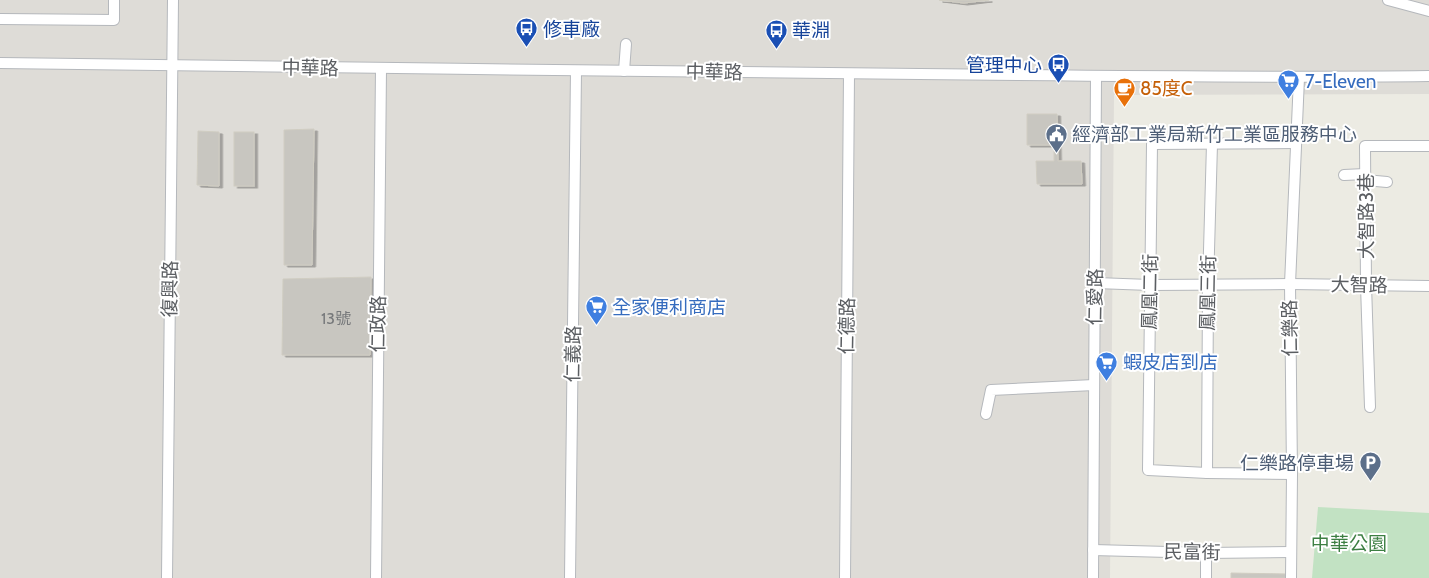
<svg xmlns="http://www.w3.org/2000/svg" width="1429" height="578" viewBox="0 0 1429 578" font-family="Cabin,'Noto Sans TC',sans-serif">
<defs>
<filter id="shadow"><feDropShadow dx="3.5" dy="2" stdDeviation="0" flood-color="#0004"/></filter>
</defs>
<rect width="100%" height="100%" fill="#ecebe3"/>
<polygon fill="#dedcd7" points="0,0 1429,0 1429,94 1114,95 1110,578 0,578"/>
<polygon fill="#c2e2c3" points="1318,507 1429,513 1429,578 1312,578"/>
<g fill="#c8c6c0" stroke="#d0cdc2" filter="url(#shadow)">
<polygon points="939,0 989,0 964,3"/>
<polygon points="1027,114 1057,114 1058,161 1081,161 1082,184 1037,184 1036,161 1054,161 1054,145 1027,145"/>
<polygon points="314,129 312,265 284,265 284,130"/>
<polygon points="198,131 219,132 219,186 197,185"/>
<rect x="234" y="132" width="20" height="54"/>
<polygon points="371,277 370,355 282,355 283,279"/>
<polygon points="1231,573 1288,574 1287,578 1231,578"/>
</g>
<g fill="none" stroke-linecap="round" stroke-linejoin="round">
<defs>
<g id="minor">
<polyline points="1388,0 1429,11"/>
<polyline points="0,19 114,20 114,0"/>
<path d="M 0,63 C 306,67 613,71 919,74 C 1089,76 1259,78 1429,76"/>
<polyline points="624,71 626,44"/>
<polyline points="1344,175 1365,174"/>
<polyline points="1365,180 1387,182"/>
<polyline points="1096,283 1150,285 1290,284 1429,286"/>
<polyline points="1370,407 1366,285 1365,146 1429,146"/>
<polyline points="986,414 991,390 1094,385"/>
<polyline points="1207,473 1208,286 1212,144"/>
<polyline points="1292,474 1207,473 1148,470 1152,144 1296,143"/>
<polyline points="1093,550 1206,553 1291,552"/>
<polyline points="1206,553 1206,578"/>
<polyline points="167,578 173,0"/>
<polyline points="376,578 381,69"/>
<polyline points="570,578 576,71"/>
<polyline points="845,578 849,74"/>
<polyline points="1093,578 1096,76"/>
<polyline points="1291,578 1292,474 1290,284 1299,78"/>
</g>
</defs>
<use href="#minor" stroke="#b5b8bc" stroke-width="12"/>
<use href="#minor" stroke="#fff" stroke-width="10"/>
</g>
<defs>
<symbol id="bus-pin" viewBox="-11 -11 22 30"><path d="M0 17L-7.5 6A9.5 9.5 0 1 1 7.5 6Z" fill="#1a4fb4" stroke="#fff"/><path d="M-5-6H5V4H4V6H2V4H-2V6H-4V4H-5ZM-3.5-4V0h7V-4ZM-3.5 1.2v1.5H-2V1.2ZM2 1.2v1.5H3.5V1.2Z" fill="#fff"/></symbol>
<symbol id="supermarket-pin" viewBox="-11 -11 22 30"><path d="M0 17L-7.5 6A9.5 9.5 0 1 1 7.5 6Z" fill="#3f7fe0" stroke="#fff"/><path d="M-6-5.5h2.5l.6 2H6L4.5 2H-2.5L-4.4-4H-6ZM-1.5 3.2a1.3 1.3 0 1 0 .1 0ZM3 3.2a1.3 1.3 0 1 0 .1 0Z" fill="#fff"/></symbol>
<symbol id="cafe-pin" viewBox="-11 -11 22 30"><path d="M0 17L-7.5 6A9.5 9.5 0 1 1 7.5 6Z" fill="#e8710a" stroke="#fff"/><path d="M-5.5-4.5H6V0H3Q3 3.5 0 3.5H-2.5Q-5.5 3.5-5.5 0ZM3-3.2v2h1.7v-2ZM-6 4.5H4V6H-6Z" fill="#fff"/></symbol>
<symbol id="civic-pin" viewBox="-11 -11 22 30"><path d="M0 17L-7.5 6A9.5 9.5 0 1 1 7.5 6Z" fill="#5c6f8a" stroke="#fff"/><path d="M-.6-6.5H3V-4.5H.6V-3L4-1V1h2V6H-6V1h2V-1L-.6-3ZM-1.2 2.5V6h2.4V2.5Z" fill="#fff"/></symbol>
<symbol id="parking-pin" viewBox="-11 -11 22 30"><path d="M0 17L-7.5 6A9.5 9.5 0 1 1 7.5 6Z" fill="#5c6f8a" stroke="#fff"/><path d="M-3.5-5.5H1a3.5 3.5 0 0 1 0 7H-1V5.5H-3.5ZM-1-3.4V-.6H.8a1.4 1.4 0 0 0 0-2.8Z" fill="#fff"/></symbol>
</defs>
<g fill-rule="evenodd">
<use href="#bus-pin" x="514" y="16" width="25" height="34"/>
<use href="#bus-pin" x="764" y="18" width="25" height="34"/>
<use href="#bus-pin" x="1046" y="52" width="25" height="34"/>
<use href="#supermarket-pin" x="1276" y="68" width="25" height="34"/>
<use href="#cafe-pin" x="1112" y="76" width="25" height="34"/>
<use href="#civic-pin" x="1044" y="122" width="25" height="34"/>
<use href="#supermarket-pin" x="584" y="294" width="25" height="34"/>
<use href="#supermarket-pin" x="1094" y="350" width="25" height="34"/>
<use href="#parking-pin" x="1358" y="450" width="25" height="34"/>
</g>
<g text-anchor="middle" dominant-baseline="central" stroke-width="4" stroke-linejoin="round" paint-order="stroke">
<g font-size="16" fill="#76787a">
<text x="336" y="318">13號</text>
</g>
<g font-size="19" fill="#164399" stroke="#fff" text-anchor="start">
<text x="543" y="29">修車廠</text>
<text x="792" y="30">華淵</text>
<text x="1042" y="65" text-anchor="end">管理中心</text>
</g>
<g font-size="19" fill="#5b5e62" stroke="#fff">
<text transform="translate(310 68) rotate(1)">中華路</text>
<text transform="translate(714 72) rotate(1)">中華路</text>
<text transform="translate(1366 216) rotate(-90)">大智路3巷</text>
<text transform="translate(1359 285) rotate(1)">大智路</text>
<text transform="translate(170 289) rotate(-89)">復興路</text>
<text transform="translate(1150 292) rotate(-89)">鳳凰二街</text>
<text transform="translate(1208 293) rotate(-89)">鳳凰三街</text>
<text transform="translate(1095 297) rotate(-89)">仁愛路</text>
<text transform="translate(378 324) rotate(-89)">仁政路</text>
<text transform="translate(847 326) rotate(-89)">仁德路</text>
<text transform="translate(1290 328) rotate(-91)">仁樂路</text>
<text transform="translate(573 354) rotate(-89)">仁義路</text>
<text transform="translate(1192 552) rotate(1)">民富街</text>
</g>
<g font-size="19" fill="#366cbe" stroke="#fff" text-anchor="start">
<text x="1305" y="81">7-Eleven</text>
<text x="612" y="307">全家便利商店</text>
<text x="1123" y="362">蝦皮店到店</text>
</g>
<g font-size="19" fill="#c56008" stroke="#fff" text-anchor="start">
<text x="1140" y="88">85度C</text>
</g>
<g font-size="19" fill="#4e5e75" stroke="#fff" text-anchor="start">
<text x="1072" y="134">經濟部工業局新竹工業區服務中心</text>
<text x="1354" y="463" text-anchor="end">仁樂路停車場</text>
</g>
<g font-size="19" fill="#3d7f43" stroke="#fff">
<text x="1349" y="543">中華公園</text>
</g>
</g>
</svg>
